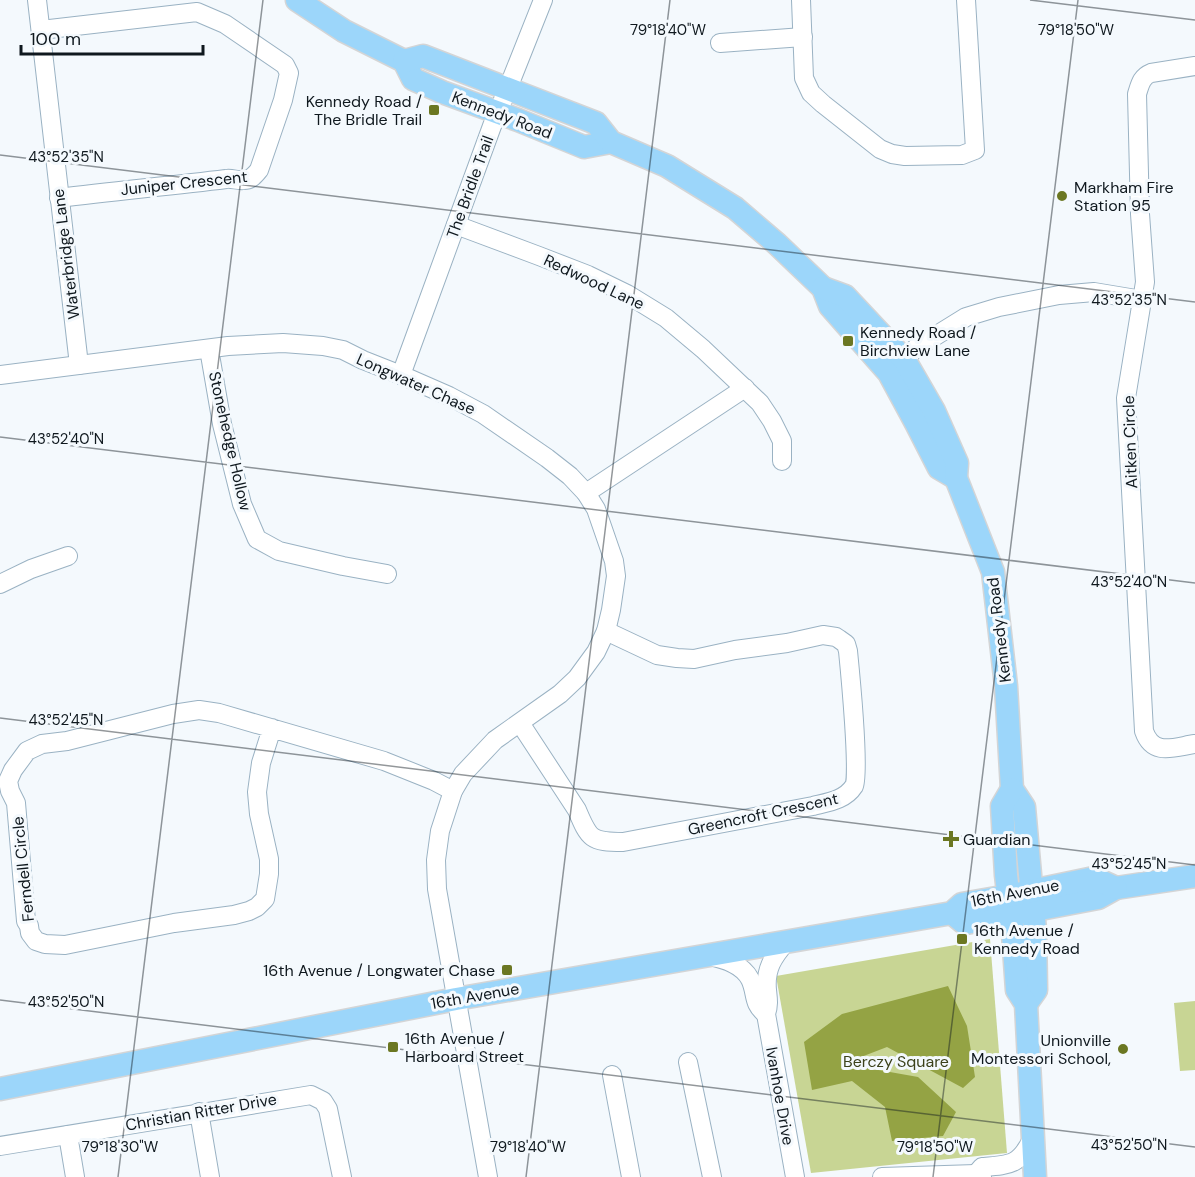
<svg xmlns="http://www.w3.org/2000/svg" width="1195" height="1177" viewBox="0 0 1195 1177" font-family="'DM Sans',sans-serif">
<rect width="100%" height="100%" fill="#f4f9fd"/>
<g fill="#c8d594">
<polygon points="990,939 1007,1153 811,1173 776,976"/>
<polygon points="1195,1001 1195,1070 1180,1071 1174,1003"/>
</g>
<polygon fill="#94a344" points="948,986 967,1026 975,1077 963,1088 887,1047 861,1057 873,1069 918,1077 956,1112 943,1136 892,1141 885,1107 852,1081 812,1090 804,1042 842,1014"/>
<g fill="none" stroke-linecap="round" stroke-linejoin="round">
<defs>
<g id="minor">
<polyline points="37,0 79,365"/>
<polyline points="801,0 804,78 811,93 823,104 880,149 892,154 905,156 962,155 975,150 966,0"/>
<path d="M 41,30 L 197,12 L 225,24 L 285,65 L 289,73 L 283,100 L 259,170 C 255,175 251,180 244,180 C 238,181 232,178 226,179 C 170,186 114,191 59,198"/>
<polyline points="720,43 803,37"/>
<path d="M 1195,66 L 1151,73 C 1141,77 1140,85 1137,94 L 1140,214 L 1145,282 L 1126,398 L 1144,731 C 1153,757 1174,747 1195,744"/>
<polyline points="456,225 539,256 588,275 627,294 666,318 703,349 760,403 772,421 782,441 782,461"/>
<polyline points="209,349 222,424 242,504 257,539 279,551 343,566 387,574"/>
<polyline points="894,368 916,348 966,317 999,307 1059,295 1094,292 1142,300"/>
<polyline points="0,375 228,346 283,343 323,346 343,350 363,360 401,375 449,396 483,414 547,458 570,476 586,493 596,509 614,561 616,576 611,610 606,631 596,652 577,678 560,694 495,740 463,774 453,791 440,831 436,860 437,889 488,1177"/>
<polyline points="401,375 492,126 508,88 543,0"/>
<polyline points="586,493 745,388"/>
<polyline points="0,584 31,569 68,556"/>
<path d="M 520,723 L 577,810 C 589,839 591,842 623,842 L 813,806 C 829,802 845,800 854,786 C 860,776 850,671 848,651 L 846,644 L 839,639 L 836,637 L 823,635 L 787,643 L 735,650 L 694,659 L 677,658 L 657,655 L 606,631"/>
<polyline points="272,728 261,763 257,792 259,814 269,859 269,874 265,899 257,907 249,911 234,915 174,923 65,945 45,944 36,941 30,933 29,926 26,921 16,803 10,791 8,781 13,770 27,751 42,744 67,741 173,714 199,710 219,713 384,761 434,781 453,791"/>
<path d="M 786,942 C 773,957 765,969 767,990 C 768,999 769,1005 766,1014 L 795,1177"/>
<path d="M 709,956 C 724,959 742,964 750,979 C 757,993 752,1004 766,1014"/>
<polyline points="688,1062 712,1177"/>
<polyline points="612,1075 631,1177"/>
<polyline points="199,1112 210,1177"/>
<polyline points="68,1135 75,1177"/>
<polyline points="0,1146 311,1095 323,1101 328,1109 342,1177"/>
<path d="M 976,1174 L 982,1167 C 1011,1165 1020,1165 1033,1137"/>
<polyline points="882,1177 976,1174 982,1177"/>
</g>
<g id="major">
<polyline points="297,0 344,31 404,61 413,79 442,92 518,120 584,147 611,142"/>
<polyline points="404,61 423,56 596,123 611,142 667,166 735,208 777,244 823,288 830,306 889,373 916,423 939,468 956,478"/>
<polyline points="823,288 845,296 904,359 934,411 957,463 956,478 993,572 1006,686 1012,789 1024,807 1035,930 1036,990 1026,1004"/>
<polyline points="1012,789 1002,806 1006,875 1013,934 1017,990 1026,1004 1035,1177"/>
<polyline points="952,913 963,922 966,923 1098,898 1116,888 1195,876"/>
<polyline points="0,1089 456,999 952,913 962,904 1008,896 1094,878 1116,888"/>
</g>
</defs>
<use href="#minor" stroke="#9ab2c3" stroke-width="20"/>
<use href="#major" stroke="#d4d5d6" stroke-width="25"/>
<use href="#minor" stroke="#fff" stroke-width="18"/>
<use href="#major" stroke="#9cd6fa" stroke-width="22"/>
</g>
<path fill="none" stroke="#0f181e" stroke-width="1.5" stroke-opacity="0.45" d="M 1030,0 L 1195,20M 0,155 L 1195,302M 0,437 L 1195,583M 0,718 L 1195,865M 0,1000 L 1195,1147M 118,1177 L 263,0M 526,1177 L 670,0M 933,1177 L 1078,0"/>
<g fill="#6b7722" stroke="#f4f9fd" stroke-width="2">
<rect x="428" y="104" width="12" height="12" rx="3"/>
<circle cx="1062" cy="196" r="6"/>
<rect x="842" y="335" width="12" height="12" rx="3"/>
<path d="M948 830h6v6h6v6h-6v6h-6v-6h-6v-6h6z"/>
<rect x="956" y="933" width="12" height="12" rx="3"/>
<rect x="501" y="964" width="12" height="12" rx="3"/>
<rect x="387" y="1041" width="12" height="12" rx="3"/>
<circle cx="1123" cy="1049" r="6"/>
</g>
<g text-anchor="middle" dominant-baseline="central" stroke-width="6" stroke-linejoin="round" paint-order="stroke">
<g font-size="16" fill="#0f181e" stroke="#f4f9fd" text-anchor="start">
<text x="422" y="101" text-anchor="end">Kennedy Road /<tspan x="422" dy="18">The Bridle Trail</tspan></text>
<text x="1074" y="187">Markham Fire<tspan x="1074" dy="18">Station 95</tspan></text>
<text x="860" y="332">Kennedy Road /<tspan x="860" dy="18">Birchview Lane</tspan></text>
<text x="963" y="839">Guardian</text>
<text x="974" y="930">16th Avenue /<tspan x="974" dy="18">Kennedy Road</tspan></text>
<text x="495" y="970" text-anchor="end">16th Avenue / Longwater Chase</text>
<text x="405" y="1038">16th Avenue /<tspan x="405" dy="18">Harboard Street</tspan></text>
<text x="1111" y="1040" text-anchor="end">Unionville<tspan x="1111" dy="18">Montessori School,</tspan></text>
</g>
<g font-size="16" fill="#0f181e" stroke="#f4f9fd">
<text transform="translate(502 115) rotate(21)">Kennedy Road</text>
<text transform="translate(184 183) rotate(-6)">Juniper Crescent</text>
<text transform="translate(470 187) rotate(-70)">The Bridle Trail</text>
<text transform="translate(66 254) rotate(-97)">Waterbridge Lane</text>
<text transform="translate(594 282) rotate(25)">Redwood Lane</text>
<text transform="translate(416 384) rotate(24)">Longwater Chase</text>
<text transform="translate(230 441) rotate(77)">Stonehedge Hollow</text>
<text transform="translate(1130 442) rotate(-92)">Aitken Circle</text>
<text transform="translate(999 630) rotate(-97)">Kennedy Road</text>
<text transform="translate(763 814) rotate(-12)">Greencroft Crescent</text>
<text transform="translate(23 869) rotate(-96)">Ferndell Circle</text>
<text transform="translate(1015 893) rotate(-11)">16th Avenue</text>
<text transform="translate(475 996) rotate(-10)">16th Avenue</text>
<text transform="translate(780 1096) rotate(80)">Ivanhoe Drive</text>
<text transform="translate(201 1112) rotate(-10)">Christian Ritter Drive</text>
</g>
<g font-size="16" fill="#3b411a" stroke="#f4f9fd">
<text x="896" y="1061">Berczy Square</text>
</g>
</g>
<g font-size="15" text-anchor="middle" fill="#0f181e" stroke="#f4f9fd" stroke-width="6" stroke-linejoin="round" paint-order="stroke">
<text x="668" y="35">79°18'40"W</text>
<text x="1076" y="35">79°18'50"W</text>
<text x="66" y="162">43°52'35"N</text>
<text x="1129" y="305">43°52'35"N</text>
<text x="66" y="444">43°52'40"N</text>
<text x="1129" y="587">43°52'40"N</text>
<text x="66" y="725">43°52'45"N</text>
<text x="1129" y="869">43°52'45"N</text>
<text x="66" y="1007">43°52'50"N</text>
<text x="1129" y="1150">43°52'50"N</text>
<text x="120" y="1152">79°18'30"W</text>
<text x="528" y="1152">79°18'40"W</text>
<text x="935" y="1152">79°18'50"W</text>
</g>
<path d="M21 45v9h182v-9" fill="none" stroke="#0f181e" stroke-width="3"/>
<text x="30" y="45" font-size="18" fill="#0f181e" stroke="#f4f9fd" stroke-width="4.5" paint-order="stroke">100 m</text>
</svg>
